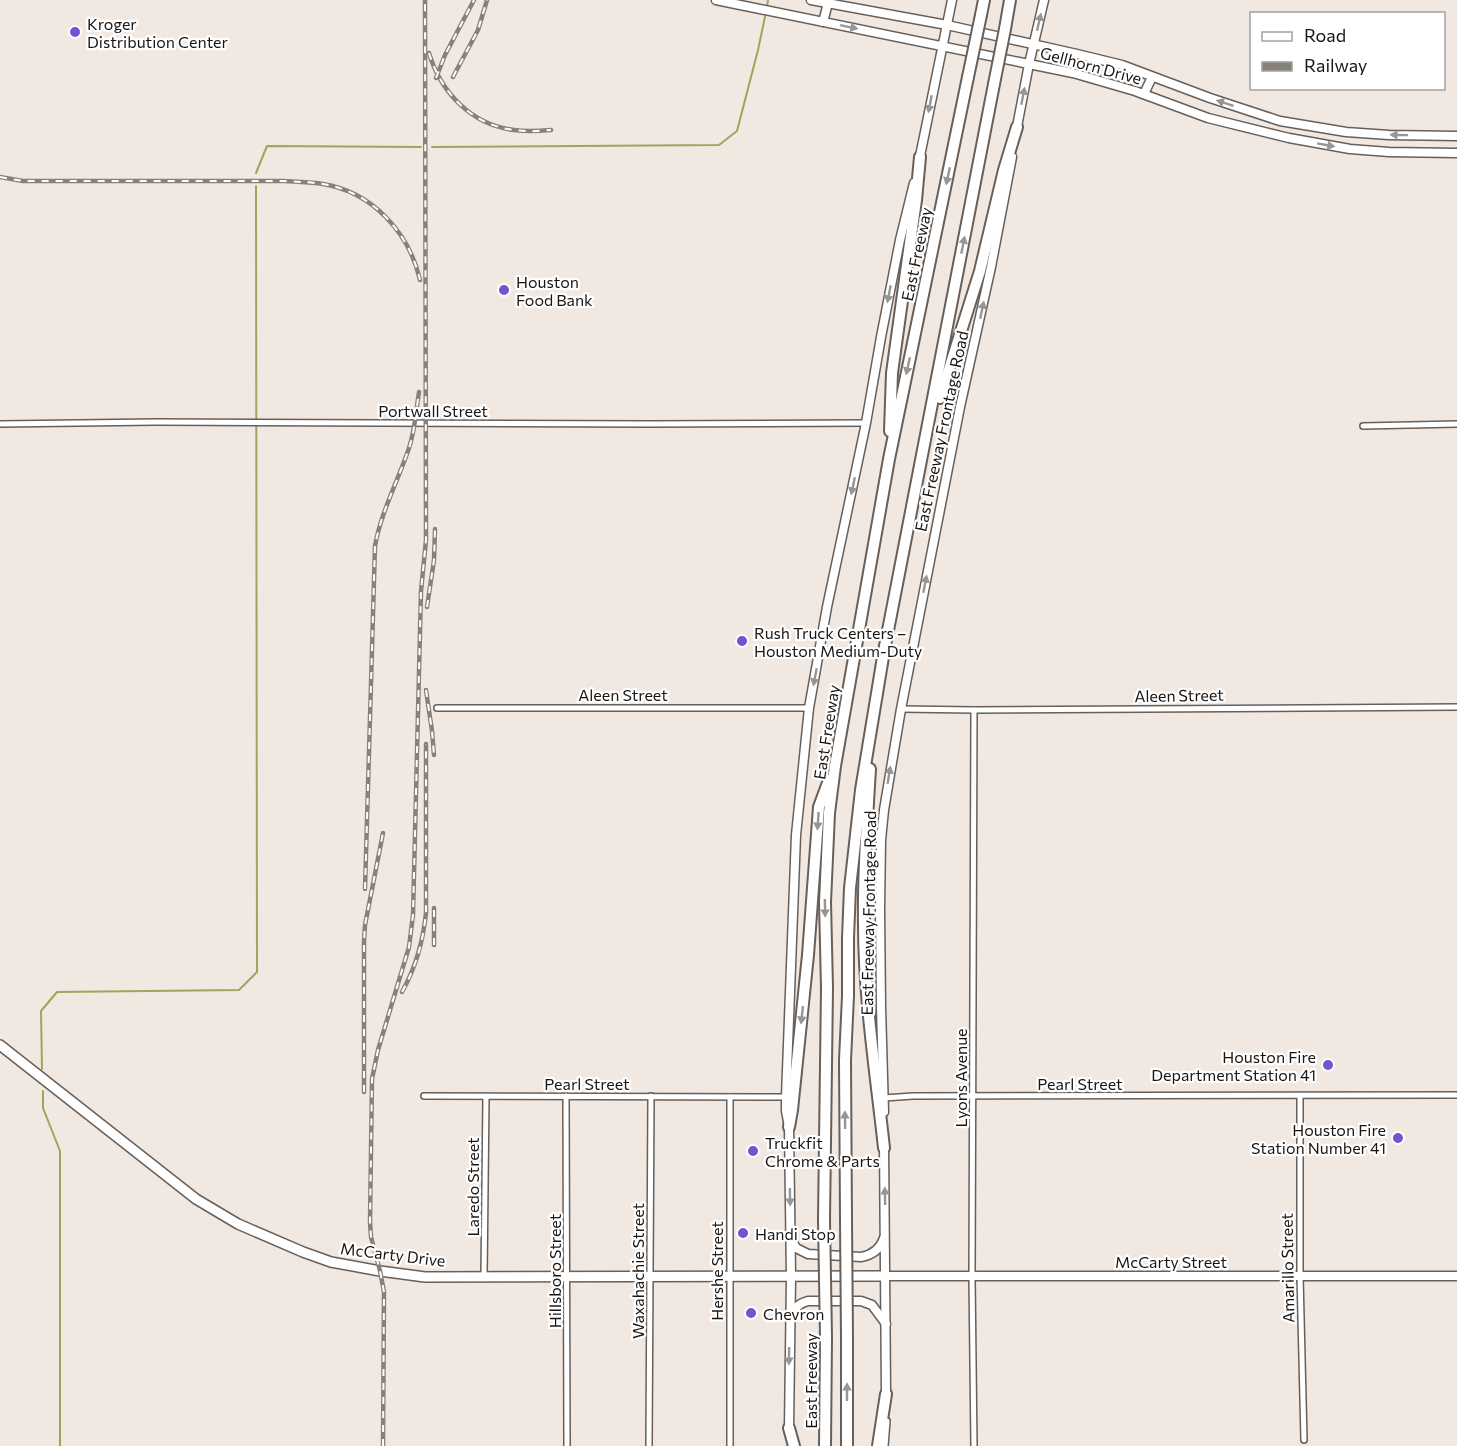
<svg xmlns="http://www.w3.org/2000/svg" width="1457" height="1446" viewBox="0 0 1457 1446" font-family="Commissioner,sans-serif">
<rect width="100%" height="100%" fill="#f1e8e1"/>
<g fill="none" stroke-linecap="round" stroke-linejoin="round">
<g stroke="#a1a45b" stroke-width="2">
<polyline points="767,7 768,0"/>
<polyline points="432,147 719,145 737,131 758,50 766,12"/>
<polyline points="256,173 267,146 421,147"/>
<polyline points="42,1069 41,1011 57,992 239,990 257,972 256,186"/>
<polyline points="43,1091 43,1108 60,1151 60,1446"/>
</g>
<defs>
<g id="minor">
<polyline points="0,424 156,422 649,424 866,423"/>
<polyline points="1363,426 1457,424"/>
<polyline points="437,708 809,708"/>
<polyline points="901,709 974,710 1457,707"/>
<polyline points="424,1096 786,1097"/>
<polyline points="566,1096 567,1446"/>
<polyline points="1300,1096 1300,1276 1304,1440"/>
<polyline points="884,1098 913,1096 1457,1095"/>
<polyline points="484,1277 486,1097"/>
<polyline points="649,1446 651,1096"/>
<polyline points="730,1446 730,1097"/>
<polyline points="885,1446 887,1421"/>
<polyline points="974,1446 972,1277 974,710"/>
</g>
<g id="secondary">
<polyline points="716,0 1073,73 1135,91 1208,118 1289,138 1350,149 1389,152 1457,153"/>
<polyline points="811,0 947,25 1077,54 1122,65 1210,98 1280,121 1346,132 1389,135 1457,136"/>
<polyline points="823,22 828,3"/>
<polyline points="1144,94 1152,77"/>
<polyline points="1016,132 1029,64 1044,0"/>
<polyline points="919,161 952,0"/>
<polyline points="884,1112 881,1007 880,909 881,840 884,810 901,709 960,407 991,267 1012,157"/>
<polyline points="884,1143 886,1394"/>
<path d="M 790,1237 L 796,1248 L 808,1254 L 861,1257 C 872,1255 880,1250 884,1238"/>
<polyline points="885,1276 1457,1276"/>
<path d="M 792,1317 C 795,1307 798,1304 808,1301 L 861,1301 L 872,1305 L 886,1324"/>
<polyline points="789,1428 791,1277 789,1127 786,1111 786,1097 796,835 809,708 827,607 866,423 881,337 900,240 914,183"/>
</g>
<polyline id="primary" points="0,1045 196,1199 238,1224 303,1252 331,1262 380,1271 425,1277 885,1276"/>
<g id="motorway">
<polyline points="981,15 984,0"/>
<polyline points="1005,29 1010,0"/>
<polyline points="940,398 980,271 1004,170 1017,127"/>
<polyline points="890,431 892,373 916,200 920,157"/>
<path d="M 870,769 C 867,820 863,873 864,924 C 864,999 876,1074 884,1148"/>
<polyline points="789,1127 792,1110 808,955 819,807 829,780"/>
<polyline points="824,1219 827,988 825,902 829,813 835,766 889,459 968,77"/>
<polyline points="846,1220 845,1060 848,996 848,938 850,888 861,790 884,651 994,84"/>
<polyline points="847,1337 847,1446"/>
<polyline points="789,1428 794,1446"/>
<polyline points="825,1446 826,1338"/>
<polyline points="878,1446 886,1394"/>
</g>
</defs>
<use href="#minor" stroke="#675f59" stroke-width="8"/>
<use href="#secondary" stroke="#675f59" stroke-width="11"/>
<use href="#primary" stroke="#675f59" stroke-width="12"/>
<use href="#motorway" stroke="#675f59" stroke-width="14"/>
<use href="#minor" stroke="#fff" stroke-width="5"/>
<use href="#secondary" stroke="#fff" stroke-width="8"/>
<use href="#primary" stroke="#fff" stroke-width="9"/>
<use href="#motorway" stroke="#fff" stroke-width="10"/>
<defs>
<g id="rail">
<path d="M 429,53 C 441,93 472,125 514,130 C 527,132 539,131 551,130"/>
<polyline points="453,77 478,30 487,0"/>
<polyline points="436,78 445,55 474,0"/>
<path d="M 0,177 L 23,181 L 285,181 C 298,182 310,182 323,184 C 372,192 409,232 420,280"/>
<polyline points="427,607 434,560 435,529"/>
<polyline points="426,690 432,731 434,755"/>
<path d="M 365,889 L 375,546 C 381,512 398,481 409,448 C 415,430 416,411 419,392"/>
<polyline points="434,945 434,908"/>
<path d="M 402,992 C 416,967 423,942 426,913 L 426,744"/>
<polyline points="364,1092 364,942 365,925 383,833"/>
<polyline points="383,1446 384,1292 380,1271 371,1237 370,1222 372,1079 378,1050 409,947 413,915 421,591 426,540 425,0"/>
</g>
</defs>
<use href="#rail" stroke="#87817c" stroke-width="4.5"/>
<use href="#rail" stroke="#fff" stroke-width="2" stroke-dasharray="7" stroke-linecap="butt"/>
<defs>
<g id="motorway-bridge">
<polyline points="968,77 981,15"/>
<polyline points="994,84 1005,29"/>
<polyline points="824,1219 826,1338"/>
<polyline points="846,1220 847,1337"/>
</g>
</defs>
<use href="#motorway-bridge" stroke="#675f59" stroke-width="14" stroke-linecap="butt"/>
<use href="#motorway-bridge" stroke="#fff" stroke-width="10"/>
</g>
<defs><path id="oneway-solid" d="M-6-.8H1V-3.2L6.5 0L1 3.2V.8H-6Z" transform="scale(1.5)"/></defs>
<g fill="#979695">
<use href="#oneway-solid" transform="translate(1039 22) rotate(-77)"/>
<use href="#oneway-solid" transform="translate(849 27) rotate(12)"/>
<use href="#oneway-solid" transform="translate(1023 96) rotate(-79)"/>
<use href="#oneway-solid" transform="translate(1225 103) rotate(-162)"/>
<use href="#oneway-solid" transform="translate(930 104) rotate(101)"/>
<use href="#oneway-solid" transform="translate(1399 135) rotate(-179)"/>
<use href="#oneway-solid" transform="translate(1326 145) rotate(10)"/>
<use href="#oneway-solid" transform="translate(948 176) rotate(102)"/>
<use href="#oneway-solid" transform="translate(963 245) rotate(-79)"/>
<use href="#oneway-solid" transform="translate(889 294) rotate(101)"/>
<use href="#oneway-solid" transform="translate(982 310) rotate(-78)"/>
<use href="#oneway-solid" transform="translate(908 366) rotate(102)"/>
<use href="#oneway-solid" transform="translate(853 486) rotate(102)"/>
<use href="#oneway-solid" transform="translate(925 584) rotate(-79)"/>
<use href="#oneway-solid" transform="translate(815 677) rotate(101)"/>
<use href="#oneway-solid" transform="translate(889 775) rotate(-81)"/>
<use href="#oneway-solid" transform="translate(818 821) rotate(94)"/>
<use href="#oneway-solid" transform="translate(825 908) rotate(89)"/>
<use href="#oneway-solid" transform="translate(802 1015) rotate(96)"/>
<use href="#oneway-solid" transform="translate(845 1120) rotate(-91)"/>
<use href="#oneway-solid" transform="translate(885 1196) rotate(-91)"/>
<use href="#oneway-solid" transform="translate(790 1197) rotate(89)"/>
<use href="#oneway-solid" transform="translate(789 1356) rotate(91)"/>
<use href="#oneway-solid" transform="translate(847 1392) rotate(-90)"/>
</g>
<g fill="#7454ce" stroke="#fff" stroke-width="2">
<circle cx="75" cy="32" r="6"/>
<circle cx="504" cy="290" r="6"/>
<circle cx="742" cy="641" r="6"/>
<circle cx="1328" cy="1065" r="6"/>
<circle cx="1398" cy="1138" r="6"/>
<circle cx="753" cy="1151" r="6"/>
<circle cx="743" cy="1233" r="6"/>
<circle cx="751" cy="1313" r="6"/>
</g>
<g text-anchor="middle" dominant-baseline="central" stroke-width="4.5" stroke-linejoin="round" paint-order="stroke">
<g font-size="16" fill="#181513" stroke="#fff" text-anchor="start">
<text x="87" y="23">Kroger<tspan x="87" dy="18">Distribution Center</tspan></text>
<text x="516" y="281">Houston<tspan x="516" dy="18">Food Bank</tspan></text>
<text x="754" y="632">Rush Truck Centers –<tspan x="754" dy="18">Houston Medium-Duty</tspan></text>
<text x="1316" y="1056" text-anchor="end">Houston Fire<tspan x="1316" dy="18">Department Station 41</tspan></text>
<text x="1386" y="1129" text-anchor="end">Houston Fire<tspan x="1386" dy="18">Station Number 41</tspan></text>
<text x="765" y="1142">Truckfit<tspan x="765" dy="18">Chrome &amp; Parts</tspan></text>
<text x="755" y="1233">Handi Stop</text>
<text x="763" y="1313">Chevron</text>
</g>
<g font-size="16" fill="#181513" stroke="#fff">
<text transform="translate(1091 65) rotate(15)">Gellhorn Drive</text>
<text transform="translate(916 254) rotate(-78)">East Freeway</text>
<text x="433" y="410">Portwall Street</text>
<text transform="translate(941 431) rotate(-78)">East Freeway Frontage Road</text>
<text x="623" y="694">Aleen Street</text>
<text transform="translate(1179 695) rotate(-1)">Aleen Street</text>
<text transform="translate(826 732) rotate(-81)">East Freeway</text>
<text transform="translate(868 913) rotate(-89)">East Freeway Frontage Road</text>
<text transform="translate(960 1078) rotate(-90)">Lyons Avenue</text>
<text x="587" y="1083">Pearl Street</text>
<text x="1080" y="1083">Pearl Street</text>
<text transform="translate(472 1187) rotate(-90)">Laredo Street</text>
<text transform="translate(393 1254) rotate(7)">McCarty Drive</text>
<text x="1171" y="1261">McCarty Street</text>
<text transform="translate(1287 1268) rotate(-91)">Amarillo Street</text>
<text transform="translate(554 1271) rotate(-90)">Hillsboro Street</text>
<text transform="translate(637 1271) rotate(-90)">Waxahachie Street</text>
<text transform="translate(716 1271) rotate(-90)">Hershe Street</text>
<text transform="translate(810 1381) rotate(-90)">East Freeway</text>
</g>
</g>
<rect x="1250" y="12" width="195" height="78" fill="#ffffff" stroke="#a3a1a1" stroke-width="1.5"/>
<rect x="1262" y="32" width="30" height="9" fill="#ffffff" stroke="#a3a1a1" stroke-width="1.5"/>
<text x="1304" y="42" font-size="18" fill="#181513">Road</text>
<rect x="1262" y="62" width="30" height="9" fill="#87817c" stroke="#a3a1a1" stroke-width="1.5"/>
<text x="1304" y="72" font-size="18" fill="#181513">Railway</text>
</svg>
